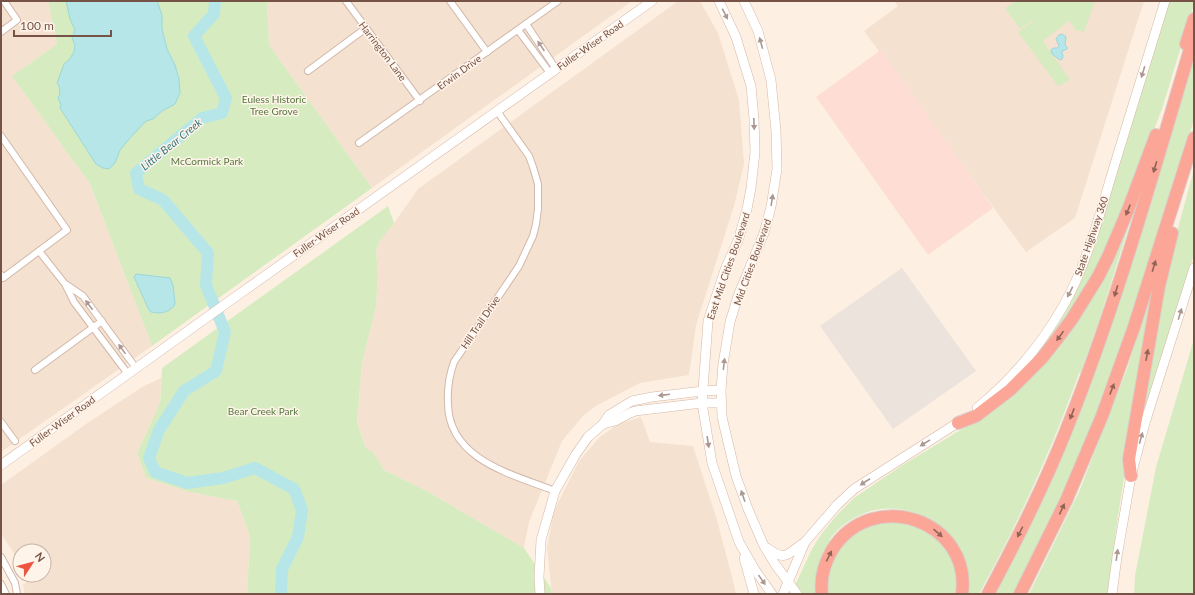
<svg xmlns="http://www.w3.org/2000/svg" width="1195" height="595" viewBox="0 0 1195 595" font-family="Lato,sans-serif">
<rect width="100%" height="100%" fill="#fdf0e2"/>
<g fill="#f5e1d0">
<polygon points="1,1 48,1 57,44 12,76 90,184 152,346 1,452"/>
<polygon points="267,1 632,1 372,188 269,45"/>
<polygon points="678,1 700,1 718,33 739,100 744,164 734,206 696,325 689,375 640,383 596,406 583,416 562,441 529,522 524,548 425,490 384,470 372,451 369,451 365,446 357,422 362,363 376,307 378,273 376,251 379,242 394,223 418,189"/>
<polygon points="894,1 1144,1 1075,218 1026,252 864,31 898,6"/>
<polygon points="161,378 160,403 137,453 146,478 190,492 237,501 250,536 247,594 25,594 23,585 27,582 23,575 44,575 44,551 20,551 20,568 12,550 1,534 1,485 86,424 142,387"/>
<polygon points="641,417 650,442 693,446 717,520 732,577 736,594 552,594 547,548 554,511 579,461 600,437 618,424"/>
</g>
<polygon fill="#feddd5" points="881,50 993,208 928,255 816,97"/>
<polygon fill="#ece3dd" points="902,268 976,371 893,429 820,326"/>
<g fill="#d6ecc0">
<polygon points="48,1 267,1 269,45 372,188 152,346 90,184 12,76 57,44"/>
<polygon points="1016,1 1095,1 1084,32 1076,30 1069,21 1043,41 1070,80 1058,86 1018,32 1034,21 1033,20 1020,29 1005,8"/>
<polygon points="1169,1 1194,1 1194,4 1162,109 1117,227 1080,301 1032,363 1030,360 1067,307"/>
<polygon points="1194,57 1194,120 1159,231 1112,376 1068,484 1025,574 1014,594 994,594 1049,482"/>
<path d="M 1194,170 L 1194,254 L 1142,421 C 1144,404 1145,386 1147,369 C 1159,302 1175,236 1194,170 Z"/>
<polygon points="388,206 394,223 379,242 376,251 378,273 376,307 362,363 357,422 365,446 369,451 372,451 384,470 425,490 524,548 551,588 552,594 247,594 250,536 237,501 190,492 146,478 137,453 160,403 162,368"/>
<path d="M 1133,213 L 1098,324 L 1081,372 L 1079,373 C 1052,449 1018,523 979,594 L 966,594 L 936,526 L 935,522 C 903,504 872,503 842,526 C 837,530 833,535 829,540 L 832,542 L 819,594 L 802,594 L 796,586 L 796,583 L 812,549 L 822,533 L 837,515 L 854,498 L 901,466 L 972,423 L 1053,349 Z"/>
<polygon points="1155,284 1118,516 1108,594 1029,594 1079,492 1127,369"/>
<polygon points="1194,339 1194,594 1134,594 1135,576 1156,467"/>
<polygon points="900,520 928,530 950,555 957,572 957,594 826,594 828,569 844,540 870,523"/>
</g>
<g fill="#b6e6e8" stroke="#9bd7da">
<polygon points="66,1 157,1 162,15 162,29 167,49 175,65 179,79 180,93 175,104 162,111 153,119 146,121 130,138 120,150 115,163 109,169 103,168 96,164 60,108 61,105 58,98 60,94 59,86 57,83 64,64 69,60 74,52 75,45 72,38 75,30 70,19"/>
<polygon points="1062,34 1066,37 1065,45 1067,47 1067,49 1062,51 1062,53 1063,56 1062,59 1060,60 1052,54 1051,50 1053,48 1057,48 1059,46 1056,39 1059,35"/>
<path d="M 136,274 L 170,278 L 173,285 L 175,303 L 174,306 C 167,313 161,314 151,312 L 149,310 L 134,277 Z"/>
</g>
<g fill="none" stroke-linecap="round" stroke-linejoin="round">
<polyline stroke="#b6e6e8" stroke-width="12" points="215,1 214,14 194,36 226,98 222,113 202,118 136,173 139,189 163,200 208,253 206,285 225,332 216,371 184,391 159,430 149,458 155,472 187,483 223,478 255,468 294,489 302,510 298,537 282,569 281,594"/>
<defs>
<g id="street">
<polyline points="346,1 420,101"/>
<polyline points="450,1 487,52"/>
<polyline points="526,24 556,69"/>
<polyline points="518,30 550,73"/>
<polyline points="1,32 17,20 4,1"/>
<polyline points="308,71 366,28"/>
<path d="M 497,111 L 529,156 L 533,167 L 538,184 L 538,209 L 536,224 L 533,236 L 519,266 L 454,362 C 449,376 447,389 448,404 C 449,460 512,474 555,491"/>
<polyline points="1,136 67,230 3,278 1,275"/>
<polyline points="359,143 558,1"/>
<polyline points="39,251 65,284 74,302 128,374"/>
<polyline points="67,285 83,296 136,368"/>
<polyline points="35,370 102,321"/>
<polyline points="1,422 15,441"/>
<polyline points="1,557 15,583 17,594"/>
<polyline points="1,584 6,594"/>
</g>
<g id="secondary">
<polyline points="719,1 736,37 751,86 754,119 755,152 751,188 747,209 738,241 726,267 708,321 702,403 712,463 739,542 755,570 772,594"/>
<polyline points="744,1 758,31 771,80 776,131 777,169 771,207 764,233 738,296 730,322 723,364 721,390 722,417 736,476 748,509 764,546 775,564 797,594"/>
<path d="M 977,408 C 1018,374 1052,332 1075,283 C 1093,243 1104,199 1117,157 C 1133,105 1149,53 1165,1"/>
<polyline points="603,424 615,421 630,413 635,411 702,403 721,403"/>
<polyline points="1,465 238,295 652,1"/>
<path d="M 767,548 C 788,563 787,553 805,542"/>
<polyline points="744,558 754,594"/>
<polyline points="540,594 539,577 541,540 555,491 576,454 588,437 603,424 609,415 632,401 652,397 703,391 721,390"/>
<polyline points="783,594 805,542 837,505 854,489 962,420"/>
<polyline points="1112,594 1117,557 1131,476 1145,423 1194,268"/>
</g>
<g id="highway">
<polyline points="1186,44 1194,19"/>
<polyline points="958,423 976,416 1010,390 1042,358 1057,339 1072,319 1098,277 1108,257 1128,210 1156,135"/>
<polyline points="1131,476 1129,459 1159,286 1172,233"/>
<path d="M 822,594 C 820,579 824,564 832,550 C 872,486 972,520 962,594"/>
<path d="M 988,594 C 1016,542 1043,488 1065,433 C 1117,304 1154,169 1194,36"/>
<polyline points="1020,594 1066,501 1102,416 1134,327 1194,138"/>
</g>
</defs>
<use href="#street" stroke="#d1b8ab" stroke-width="8"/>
<use href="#secondary" stroke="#d5b7a8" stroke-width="10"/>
<use href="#highway" stroke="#d9cfcb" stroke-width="14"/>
<use href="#street" stroke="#fff" stroke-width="6"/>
<use href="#secondary" stroke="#fff" stroke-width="9"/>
<use href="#highway" stroke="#fba696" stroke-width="12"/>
</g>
<defs><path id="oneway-solid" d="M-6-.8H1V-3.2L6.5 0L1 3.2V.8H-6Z"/></defs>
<g fill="#ad9891">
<use href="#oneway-solid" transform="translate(725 14) rotate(63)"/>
<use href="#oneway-solid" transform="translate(761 43) rotate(-105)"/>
<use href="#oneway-solid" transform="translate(541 46) rotate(-124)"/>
<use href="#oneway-solid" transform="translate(1143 72) rotate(107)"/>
<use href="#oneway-solid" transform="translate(754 124) rotate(88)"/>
<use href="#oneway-solid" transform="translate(772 200) rotate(-81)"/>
<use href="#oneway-solid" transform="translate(1070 292) rotate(117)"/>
<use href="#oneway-solid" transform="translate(89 305) rotate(-127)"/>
<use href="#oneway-solid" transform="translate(1180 314) rotate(-73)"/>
<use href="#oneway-solid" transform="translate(122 349) rotate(-126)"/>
<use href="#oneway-solid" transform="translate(724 364) rotate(-83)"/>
<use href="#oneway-solid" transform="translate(664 395) rotate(173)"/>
<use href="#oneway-solid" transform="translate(1141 438) rotate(-75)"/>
<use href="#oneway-solid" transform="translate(708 442) rotate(81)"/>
<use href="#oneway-solid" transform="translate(925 443) rotate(148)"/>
<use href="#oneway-solid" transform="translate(865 482) rotate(147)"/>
<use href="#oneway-solid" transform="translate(743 496) rotate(-109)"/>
<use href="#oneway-solid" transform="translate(1117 555) rotate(-82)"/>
<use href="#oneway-solid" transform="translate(762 580) rotate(55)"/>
</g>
<g fill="#916457">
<use href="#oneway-solid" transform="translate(1155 167) rotate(107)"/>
<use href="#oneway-solid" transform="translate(1128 210) rotate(112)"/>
<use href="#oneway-solid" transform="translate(1154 266) rotate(-73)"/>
<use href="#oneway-solid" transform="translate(1116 291) rotate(107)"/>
<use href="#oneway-solid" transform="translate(1060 336) rotate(126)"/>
<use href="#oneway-solid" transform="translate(1147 355) rotate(-80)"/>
<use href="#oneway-solid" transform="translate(1112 389) rotate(-69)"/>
<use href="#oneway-solid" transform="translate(1072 414) rotate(111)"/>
<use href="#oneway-solid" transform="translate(1062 509) rotate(-65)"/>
<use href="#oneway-solid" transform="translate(1020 532) rotate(117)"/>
<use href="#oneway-solid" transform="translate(938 533) rotate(41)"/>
<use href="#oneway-solid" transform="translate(829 556) rotate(-64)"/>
</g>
<g text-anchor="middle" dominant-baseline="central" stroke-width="3" stroke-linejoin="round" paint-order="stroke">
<g font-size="10" fill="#775347" stroke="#fff4ea">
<text transform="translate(590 45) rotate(-35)">Fuller-Wiser Road</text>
<text transform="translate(383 51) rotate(53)">Harrington Lane</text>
<text transform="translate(459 72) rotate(-36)">Erwin Drive</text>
<text transform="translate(326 232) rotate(-35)">Fuller-Wiser Road</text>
<text transform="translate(1091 236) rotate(-71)">State Highway 360</text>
<text transform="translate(752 262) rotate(-70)">Mid Cities Boulevard</text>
<text transform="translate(728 266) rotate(-71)">East Mid Cities Boulevard</text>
<text transform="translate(480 322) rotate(-56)">Hill Trail Drive</text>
<text transform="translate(62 421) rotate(-36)">Fuller-Wiser Road</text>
</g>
<g font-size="10" fill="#53773c" stroke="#fff4ea">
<text x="274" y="99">Euless Historic<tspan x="274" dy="12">Tree Grove</tspan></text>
<text x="207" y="161">McCormick Park</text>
<text x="263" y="411">Bear Creek Park</text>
</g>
<g font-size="11" font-style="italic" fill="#3a797d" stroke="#fff4ea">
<text transform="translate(171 144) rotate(-39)">Little Bear Creek</text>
</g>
</g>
<rect width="1195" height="595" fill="none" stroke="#775347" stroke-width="4"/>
<g transform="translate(32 563) rotate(54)"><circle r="19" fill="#fff4ea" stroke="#c9b4a9"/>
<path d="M0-3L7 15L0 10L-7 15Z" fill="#ee5541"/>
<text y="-6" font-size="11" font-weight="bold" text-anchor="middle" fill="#775347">N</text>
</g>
<path d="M14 30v6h97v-6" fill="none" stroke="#775347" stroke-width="2"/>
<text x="20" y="30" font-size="12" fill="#775347" stroke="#fff4ea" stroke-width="3" paint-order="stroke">100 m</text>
</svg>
